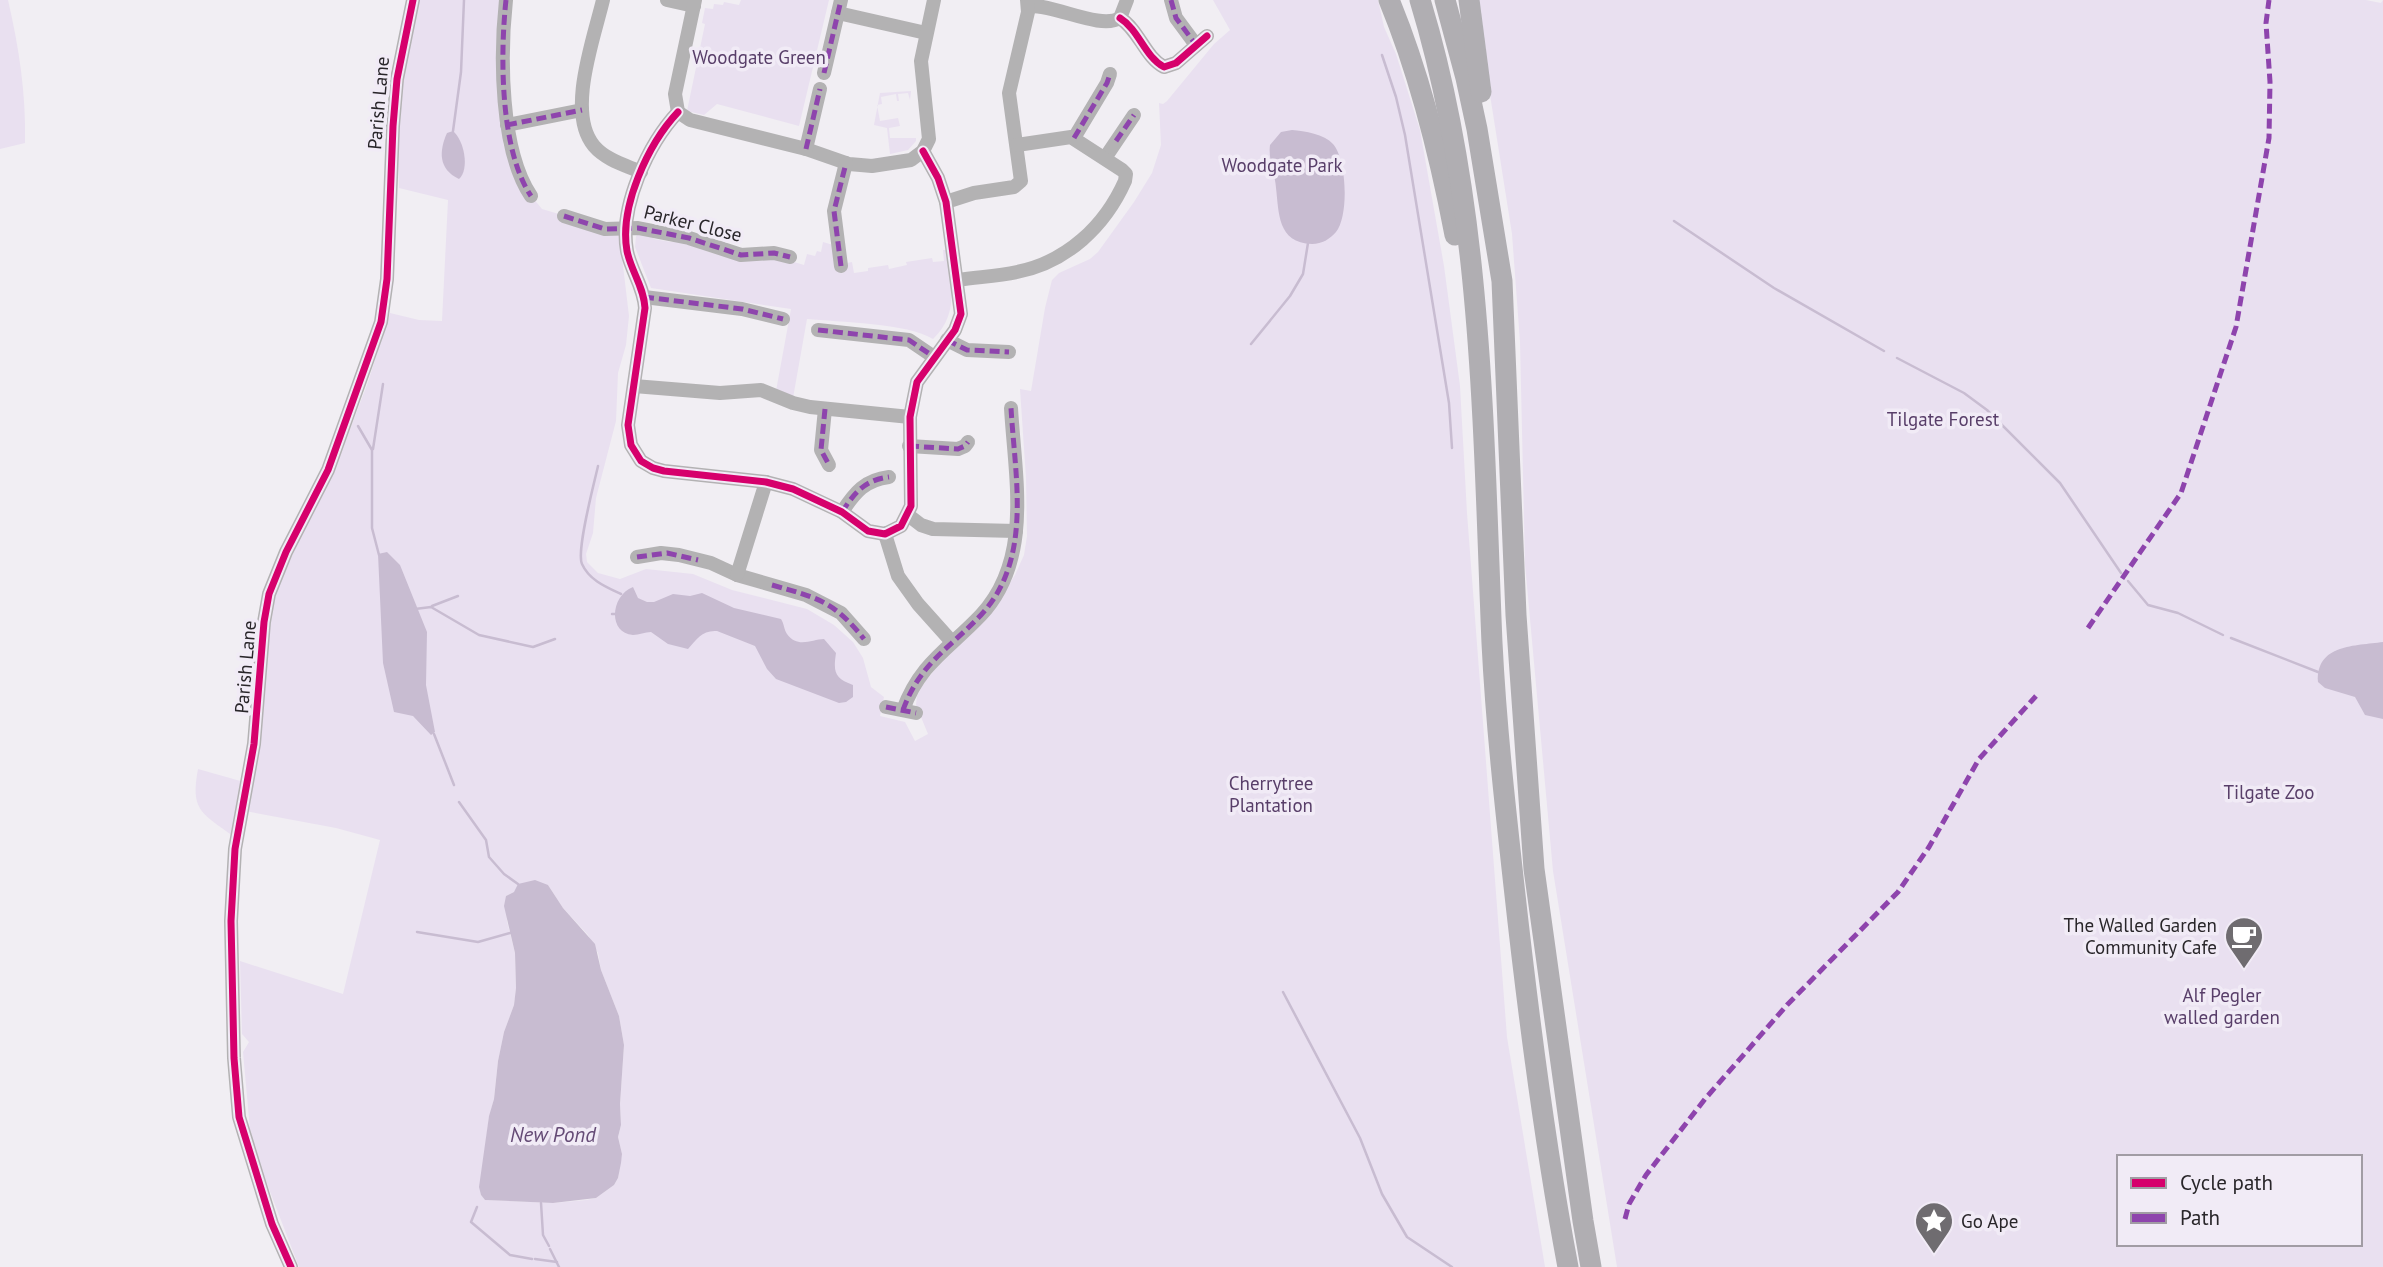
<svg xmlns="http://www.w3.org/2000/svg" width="2383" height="1267" viewBox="0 0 2383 1267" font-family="'PT Sans',sans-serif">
<rect width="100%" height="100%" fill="#f1eef3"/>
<g fill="#e9e0f0" fill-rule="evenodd">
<path d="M 0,0 L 8,0 C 19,48 26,93 25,143 L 0,149 Z"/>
<path d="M 417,0 L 502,0 L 506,137 L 503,143 L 508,159 L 512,161 L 533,198 L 542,209 L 619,232 L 629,316 L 626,345 L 618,373 L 616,421 L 596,498 L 593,533 L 586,554 L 587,562 L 598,573 L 620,579 L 646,569 L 693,574 L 732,590 L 807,609 L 834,625 L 853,642 L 863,658 L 871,687 L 884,697 L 880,716 L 905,722 L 915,741 L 928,734 L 916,705 L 917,696 L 924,683 L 941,662 L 989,616 L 1015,575 L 1024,555 L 1027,536 L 1026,478 L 1020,389 L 1031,391 L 1045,308 L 1052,280 L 1059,273 L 1090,259 L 1098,252 L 1134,202 L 1152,173 L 1161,145 L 1159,103 L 1163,104 L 1167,101 L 1214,44 L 1230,30 L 1213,0 L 1378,0 L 1384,27 L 1396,54 L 1420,130 L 1444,266 L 1460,386 L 1467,513 L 1507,1037 L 1545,1267 L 299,1267 L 259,1163 L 250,1130 L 243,1052 L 249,1042 L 242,1034 L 240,961 L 343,994 L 380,840 L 336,828 L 245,811 L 269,625 L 277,587 L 340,455 L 367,385 L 390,313 L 419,320 L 442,321 L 448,200 L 399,188 L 398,160 L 402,85 ZM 548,885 L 563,908 L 588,935 L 598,953 L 601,970 L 619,1016 L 624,1045 L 620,1104 L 621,1125 L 618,1137 L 622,1154 L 618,1178 L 614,1185 L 596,1198 L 586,1200 L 553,1203 L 485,1200 L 481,1195 L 480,1187 L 489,1117 L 494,1099 L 498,1061 L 504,1032 L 514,1005 L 516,988 L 515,953 L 507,921 L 506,896 L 514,892 Z"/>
<polygon points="741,0 829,0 799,126 717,104 704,115 687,111 705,24 702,23 705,8 713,9 714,4 723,5 724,2 739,5"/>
<path d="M 1475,0 L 2366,0 L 2381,3 L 2383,0 L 2383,1267 L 1617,1267 L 1553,871 L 1525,564 L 1520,342 L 1512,234 ZM 2119,1157 L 2360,1157 L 2360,1244 L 2119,1244 Z"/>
<polygon points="911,91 910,100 908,93 898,94 899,101 897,101 896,94 881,97 882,104 877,105 880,121 898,118 900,126 889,128 890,138 916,138 916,141 908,150 890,154 887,128 874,125 880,93"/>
<path d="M 639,234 L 651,235 L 654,239 L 671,242 L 677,240 L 712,253 L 784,259 L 804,265 L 807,254 L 815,256 L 817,251 L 821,252 L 823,242 L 833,245 L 842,274 L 847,263 L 852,262 L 854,273 L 868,271 L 868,268 L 888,265 L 889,269 L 907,265 L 906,262 L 932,258 L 933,262 L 944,261 L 943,250 L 946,250 C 951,283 960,313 933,339 C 908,323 838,322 807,319 L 793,398 L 776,391 L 791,309 L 651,288 L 635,247 L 636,236 Z"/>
<path d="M 198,769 L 244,782 L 233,836 C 202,813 190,811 198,769 Z"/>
</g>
<g fill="#c8bcd1">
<path d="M 1292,130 C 1305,131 1324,134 1333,144 C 1347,160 1349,216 1336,232 C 1330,239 1322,244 1312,244 C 1277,243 1279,212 1276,188 C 1275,173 1268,160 1270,145 L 1281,132 Z"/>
<path d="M 453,131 C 464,140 470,169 459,179 C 438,169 439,151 447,133 Z"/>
<polygon points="387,552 400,565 427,632 426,685 435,732 431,735 413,716 394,712 383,663 378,554"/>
<path d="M 633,587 L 638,598 L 647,602 L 654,602 L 673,594 L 690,596 L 702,593 L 734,608 L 781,619 C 784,623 784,630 787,634 C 798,649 812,639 824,639 L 836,653 C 833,673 835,678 853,685 L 853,697 L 846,702 L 839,703 L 776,679 L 767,669 L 755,646 L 717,631 C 702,630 697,639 688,649 L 668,644 L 651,632 C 645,632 639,635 633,635 C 607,633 611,595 633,587 Z"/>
<path d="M 2383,642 L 2383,719 L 2365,715 L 2355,697 L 2325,688 L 2318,682 C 2316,644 2355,646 2383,642 Z"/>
<polygon points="535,880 548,885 563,908 595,944 601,970 619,1016 624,1045 620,1104 621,1125 618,1137 622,1154 621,1163 618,1178 614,1185 596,1198 553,1203 485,1200 481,1195 479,1187 489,1116 494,1099 498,1061 504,1032 514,1005 516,988 515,953 504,906 506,896 514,892 518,884"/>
</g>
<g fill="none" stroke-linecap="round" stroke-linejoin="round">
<g stroke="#c8bcd1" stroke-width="2.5">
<polyline points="1382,55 1396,97 1405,135 1449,403 1452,448"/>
<polyline points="453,131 461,72 464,0"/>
<polyline points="1674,221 1774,288 1884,351"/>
<polyline points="1251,344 1290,296 1303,274 1308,243"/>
<polyline points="1897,358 1964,393 1987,410 2060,483 2121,573"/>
<polyline points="358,426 372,450 372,528 379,555"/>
<polyline points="373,449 383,384"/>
<path d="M 598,466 C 594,484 576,551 582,564 C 589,580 606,587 621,594"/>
<polyline points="2128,581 2148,605 2178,613 2223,635"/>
<polyline points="432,606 458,596"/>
<polyline points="415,609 431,607 479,635 533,647 555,639"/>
<polyline points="612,614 615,614"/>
<polyline points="2231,638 2318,672"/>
<polyline points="434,734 454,785"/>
<polyline points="459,802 486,840 489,857 504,874 518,884"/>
<polyline points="417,932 478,942 510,933"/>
<polyline points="1283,992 1360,1138 1382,1194 1407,1237 1452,1267"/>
<polyline points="541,1203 543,1235 549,1246"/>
<polyline points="477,1207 471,1222 510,1255 532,1259"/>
<polyline points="550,1249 559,1267"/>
<polyline points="535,1259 557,1262"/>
</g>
<g stroke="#b3b2b3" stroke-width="14">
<path d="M 506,0 C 500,55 500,150 531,196"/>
<path d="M 603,0 C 594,38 566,113 594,146 C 606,160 625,165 641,172"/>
<polyline points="667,0 694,6"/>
<polyline points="1171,0 1176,18 1196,45"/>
<path d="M 1029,6 C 1054,4 1100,30 1120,18"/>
<polyline points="838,13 926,33"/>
<path d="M 1120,18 C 1139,30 1145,57 1164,67 L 1176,63 L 1207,36"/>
<polyline points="1120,18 1127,0"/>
<polyline points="824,73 841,0"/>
<path d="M 678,112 C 648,144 619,207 627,251 C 631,271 644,287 645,308 L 628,425 L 631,445 L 641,461 L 653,468 L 664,471 L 766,482 L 793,489 L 842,512 L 868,531 L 885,534 L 901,526 L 911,506 L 910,417 L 917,382 L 955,330 L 961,314 L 946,202 L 938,178 L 923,151"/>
<polyline points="678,112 690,120 806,149 849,164 872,166 911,160 923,151 929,139 921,61 934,0"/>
<polyline points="678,112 675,94 695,0"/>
<polyline points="507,125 582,110"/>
<polyline points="1074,138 1107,83 1110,74"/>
<polyline points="806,149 820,89"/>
<polyline points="1105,158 1134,115"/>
<polyline points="946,202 974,193 1014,187 1021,181 1009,93 1028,12 1027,0"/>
<polyline points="564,216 605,229 638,228 689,238 741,255 774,253 790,257"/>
<polyline points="841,266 834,211 846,163"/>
<path d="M 958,280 C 978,277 998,276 1017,272 C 1067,262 1105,226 1125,181 L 1126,174 L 1122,170 L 1071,137 L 1017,145"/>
<polyline points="644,297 742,309 783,319"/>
<polyline points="818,330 909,340 934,357"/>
<polyline points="947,340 967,350 1009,352"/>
<polyline points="634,386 720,393 761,390 793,403 810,407 910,417"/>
<polyline points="825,409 821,450 829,465"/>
<polyline points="909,446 958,449 965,446 968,442"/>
<path d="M 842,512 C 855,492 865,480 889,477"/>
<polyline points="908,515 921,525 933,529 1016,531"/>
<polyline points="885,534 898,576 918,604 952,642"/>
<polyline points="637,557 661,553 679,555 711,563 737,575 806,595 841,613 864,639"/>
<polyline points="737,575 766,482"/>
<polyline points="886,707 916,713"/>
<path d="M 903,710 C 920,663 949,649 981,615 C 1033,559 1015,478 1011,408"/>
<polyline points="291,1267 272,1224 239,1117 234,1058 231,921 235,849 254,744 264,622 269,594 286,552 328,470 381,322 387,279 393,126 397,79 413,0"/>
</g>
<g stroke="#b0aeb2" stroke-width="21">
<path d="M 1389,0 C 1420,75 1440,156 1455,235"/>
<path d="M 1420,0 C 1483,207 1483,428 1492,643 C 1496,724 1505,805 1514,886 C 1528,1013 1544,1141 1568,1267"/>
<polyline points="1445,0 1466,78 1477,129 1502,281 1516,615 1534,869 1583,1221 1591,1267"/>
<polyline points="1469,0 1481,92"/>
</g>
<g stroke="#8e44ad" stroke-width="5" stroke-dasharray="10 5" stroke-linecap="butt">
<path d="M 506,0 C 500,55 500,150 531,196"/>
<polyline points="1171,0 1176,18 1196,45"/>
<polyline points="824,73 841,0"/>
<polyline points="507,125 582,110"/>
<polyline points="1074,138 1107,83 1110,74"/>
<polyline points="1116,141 1134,115"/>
<polyline points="806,149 820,89"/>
<polyline points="564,216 605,229 638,228 689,238 741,255 774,253 790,257"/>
<polyline points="841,266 834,211 846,163"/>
<polyline points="644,297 742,309 783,319"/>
<polyline points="818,330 909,340 934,357"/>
<polyline points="947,340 967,350 1009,352"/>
<polyline points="825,409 821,450 829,465"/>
<polyline points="909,446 958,449 965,446 968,442"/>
<path d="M 842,512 C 855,492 865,480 889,477"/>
<polyline points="637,557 667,553 698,560"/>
<path d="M 772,585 C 817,598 833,600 864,639"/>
<polyline points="2088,628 2181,493 2236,327 2269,138 2270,82 2266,23 2269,0"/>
<polyline points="886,707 916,713"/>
<path d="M 903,710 C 920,663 949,649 981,615 C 1033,559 1015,478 1011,408"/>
<polyline points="1625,1219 1629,1204 1646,1175 1705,1099 1787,1005 1898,892 1929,847 1979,759 2036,696"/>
</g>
<defs>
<g id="cycleway">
<path d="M 1120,18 C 1139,30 1145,57 1164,67 L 1176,63 L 1207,36"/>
<path d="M 678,112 C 648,144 619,207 627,251 C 631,271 644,287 645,308 L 628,425 L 631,445 L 641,461 L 653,468 L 664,471 L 766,482 L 793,489 L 842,512 L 868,531 L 885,534 L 901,526 L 911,506 L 910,417 L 917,382 L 955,330 L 961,314 L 946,202 L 938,178 L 923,151"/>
<polyline points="291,1267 272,1224 239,1117 234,1058 231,921 235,849 254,744 264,622 269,594 286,552 328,470 381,322 387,279 393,126 397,79 413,0"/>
</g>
</defs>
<use href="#cycleway" stroke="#f1ebf6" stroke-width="11"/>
<use href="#cycleway" stroke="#d6006c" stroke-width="7"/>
</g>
<defs>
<symbol id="cafe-pin" viewBox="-11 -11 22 30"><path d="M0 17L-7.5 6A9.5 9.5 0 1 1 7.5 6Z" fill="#6f6c70" stroke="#f1ebf6"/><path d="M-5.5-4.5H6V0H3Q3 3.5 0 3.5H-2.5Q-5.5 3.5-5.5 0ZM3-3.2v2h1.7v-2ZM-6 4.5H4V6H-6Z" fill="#fff"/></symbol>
<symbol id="sight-pin" viewBox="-11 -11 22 30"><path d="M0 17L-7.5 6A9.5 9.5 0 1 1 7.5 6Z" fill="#6f6c70" stroke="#f1ebf6"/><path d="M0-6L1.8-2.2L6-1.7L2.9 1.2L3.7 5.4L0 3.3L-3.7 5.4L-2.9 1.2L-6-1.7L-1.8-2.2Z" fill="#fff"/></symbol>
</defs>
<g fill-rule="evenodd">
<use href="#cafe-pin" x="2222" y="914" width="44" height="60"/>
<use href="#sight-pin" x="1912" y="1199" width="44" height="60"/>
</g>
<g text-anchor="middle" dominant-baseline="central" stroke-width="7" stroke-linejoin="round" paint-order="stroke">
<g font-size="19" fill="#583e69" stroke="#f1ebf6">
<text x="759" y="57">Woodgate Green</text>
<text x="1282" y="165">Woodgate Park</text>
<text x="1943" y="419">Tilgate Forest</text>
<text x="1271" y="783">Cherrytree<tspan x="1271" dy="22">Plantation</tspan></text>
<text x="2269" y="792">Tilgate Zoo</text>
<text x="2222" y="995">Alf Pegler<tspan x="2222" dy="22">walled garden</tspan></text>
</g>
<g font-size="19" fill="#29262a" stroke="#f1ebf6">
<text transform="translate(378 103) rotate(-85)">Parish Lane</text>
<text transform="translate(693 223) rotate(14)">Parker Close</text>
<text transform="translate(245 667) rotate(-85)">Parish Lane</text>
</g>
<g font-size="19" fill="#29262a" stroke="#f1ebf6" text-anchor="end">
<text x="2217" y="925">The Walled Garden<tspan x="2217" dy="22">Community Cafe</tspan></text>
<text x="1961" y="1221" text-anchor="start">Go Ape</text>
</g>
<g font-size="21" font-style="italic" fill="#654b76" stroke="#f1ebf6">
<text x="553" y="1134">New Pond</text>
</g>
</g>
<rect x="2117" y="1155" width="245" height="91" fill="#f1ebf6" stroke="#a19ca4" stroke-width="2"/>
<rect x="2131" y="1178" width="35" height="10" fill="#d6006c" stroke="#a19ca4" stroke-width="2"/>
<text x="2180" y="1190" font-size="21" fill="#29262a">Cycle path</text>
<rect x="2131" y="1213" width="35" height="10" fill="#8e44ad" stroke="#a19ca4" stroke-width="2"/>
<text x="2180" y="1225" font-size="21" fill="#29262a">Path</text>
</svg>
